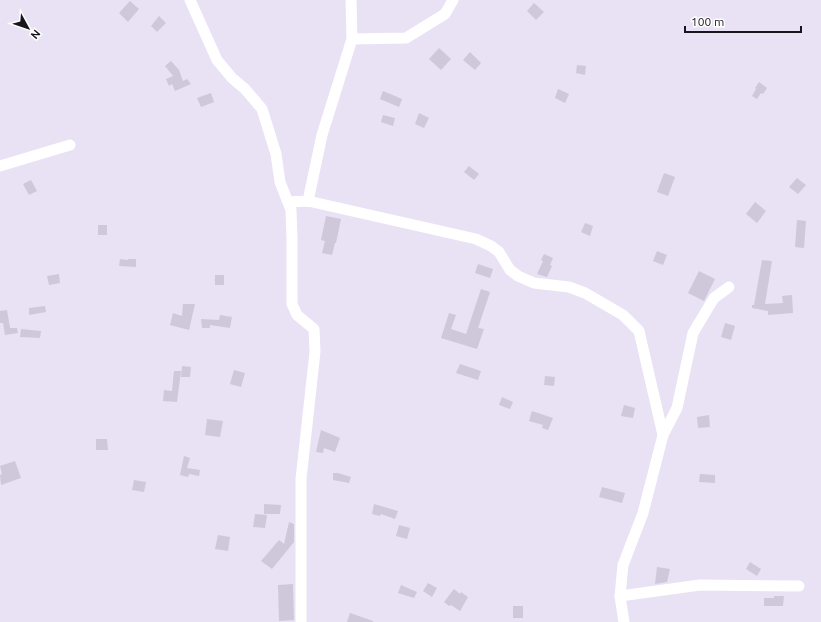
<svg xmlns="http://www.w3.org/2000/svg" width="821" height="622" viewBox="0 0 821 622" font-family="Ubuntu,sans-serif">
<rect width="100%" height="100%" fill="#e9e1f4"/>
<g fill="#cfc7da">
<polygon points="130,1 139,9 128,22 119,13"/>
<polygon points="534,3 544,12 536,20 527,11"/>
<polygon points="159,16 166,23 157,32 151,26"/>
<polygon points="439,48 451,59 441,70 429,59"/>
<polygon points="470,52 481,63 475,70 463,60"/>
<polygon points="171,61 179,70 183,81 187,79 191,84 175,91 172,84 169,86 166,79 173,76 165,66"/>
<polygon points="577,65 586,66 585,75 576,73"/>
<polygon points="759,82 767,88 763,94 761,93 757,99 752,96 756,89 755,88"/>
<polygon points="558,89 569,94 565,103 555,98"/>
<polygon points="383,91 402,99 399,107 380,99"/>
<polygon points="211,93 214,102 201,107 197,98"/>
<polygon points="419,113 429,118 424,128 415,124"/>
<polygon points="383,115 395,118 393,126 381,122"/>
<polygon points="469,166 479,174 474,180 464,172"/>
<polygon points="664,173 675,177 668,196 657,192"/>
<polygon points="797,178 806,185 798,194 789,187"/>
<polygon points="31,180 37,191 29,195 23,184"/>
<polygon points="755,202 766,211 757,223 746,214"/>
<polygon points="326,216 341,219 336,243 335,243 332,255 322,253 325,241 321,240"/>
<polygon points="797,220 806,221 804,248 795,247"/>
<polygon points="585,223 593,226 590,236 581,232"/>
<rect x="98" y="225" width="9" height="10"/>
<polygon points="657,251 667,255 663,265 653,261"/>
<polygon points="544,254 553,258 550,265 552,266 547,277 537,274 543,261 541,260"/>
<polygon points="120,259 128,260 128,259 136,259 136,267 119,266"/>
<polygon points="762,260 772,261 765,304 783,303 782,296 792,295 793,313 768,315 768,311 752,308 752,305 754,305"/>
<polygon points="478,264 493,269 490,278 475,273"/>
<polygon points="699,271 715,279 704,301 688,293"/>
<polygon points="59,274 60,283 49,285 47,276"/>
<rect x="215" y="275" width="9" height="10"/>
<polygon points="481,289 490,292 478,328 484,329 477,349 441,338 449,313 456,315 451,329 466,334"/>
<polygon points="183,304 195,304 189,330 170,325 173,313 182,316"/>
<polygon points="45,306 46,312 29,315 29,308"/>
<polygon points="7,310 10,328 17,328 18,333 5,335 3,323 0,323 0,311"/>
<polygon points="220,315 232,317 230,328 210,325 210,328 202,328 201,319 219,320"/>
<polygon points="725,323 735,326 731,340 721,337"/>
<polygon points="21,329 41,331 40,338 20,337"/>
<polygon points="460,364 481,371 478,380 456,373"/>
<polygon points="182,366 191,367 190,377 181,377"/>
<polygon points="234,370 245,373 241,387 230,384"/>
<polygon points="174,371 181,371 177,402 163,401 164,390 172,391"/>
<polygon points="545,376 555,377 554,386 544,385"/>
<polygon points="502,397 513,402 510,409 499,405"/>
<polygon points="624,405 635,408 633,418 621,416"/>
<polygon points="532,411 553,418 548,430 542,428 543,425 529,421"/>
<polygon points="709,415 710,427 698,428 697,417"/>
<polygon points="207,419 223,421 220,437 205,435"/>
<polygon points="321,430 340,438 335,452 324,448 323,453 316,452"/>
<polygon points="96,439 107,439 108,450 96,450"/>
<polygon points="184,456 190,458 187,468 200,470 199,476 189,474 188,477 180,475"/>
<polygon points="15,461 21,478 1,485 0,475 2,474 0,466"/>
<polygon points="333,473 338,473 351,477 349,483 333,480"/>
<polygon points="700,474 715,475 715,483 699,482"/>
<polygon points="134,480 146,482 144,492 132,490"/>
<polygon points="602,487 625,493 622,503 599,497"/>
<polygon points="264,504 281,505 280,514 264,514"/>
<polygon points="374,504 398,511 395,519 381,514 380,516 372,514"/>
<polygon points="255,514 267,515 265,528 253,527"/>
<polygon points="289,522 294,524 294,542 272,569 261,561 279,540 284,544"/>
<polygon points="399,525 410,528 407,539 396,536"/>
<polygon points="218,535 230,537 228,551 215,549"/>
<polygon points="750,562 761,569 757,576 746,569"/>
<polygon points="657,567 670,569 667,582 655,584"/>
<polygon points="428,583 437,588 432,597 423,591"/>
<polygon points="293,584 294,620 279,621 278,585"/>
<polygon points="401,585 417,592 414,598 398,593"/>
<polygon points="454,589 460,594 461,592 468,597 460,611 451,605 449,606 444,602"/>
<polygon points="774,596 784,596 783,606 764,606 764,598 774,598"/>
<rect x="513" y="606" width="10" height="12"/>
<polygon points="350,613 373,621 373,622 347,622"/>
</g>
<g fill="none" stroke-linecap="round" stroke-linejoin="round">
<g stroke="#fff" stroke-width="11">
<polyline points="190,0 217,60 232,78 245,89 262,109 276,154 280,182 291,210 292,238 292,304 297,315 314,329 315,352 301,479 301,622"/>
<polyline points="352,39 406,38 445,14 453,0"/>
<polyline points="0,166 70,145"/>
<polyline points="308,201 322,135 352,39 351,0"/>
<polyline points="288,202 308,201 476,239 491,246 499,252 510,270 518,276 534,283 569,287 585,293 623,315 639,331 663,435 643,513 623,565 620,596 624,622"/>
<polyline points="663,435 677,408 693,333 714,298 729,287"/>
<polyline points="620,596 700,585 799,586"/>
</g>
</g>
<g transform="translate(28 28) rotate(130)" stroke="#ffffff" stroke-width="3" paint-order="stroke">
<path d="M0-3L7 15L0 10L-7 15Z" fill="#18161c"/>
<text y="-6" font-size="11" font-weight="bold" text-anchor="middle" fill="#18161c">N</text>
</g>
<path d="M685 26v6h116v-6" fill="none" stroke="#18161c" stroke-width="2"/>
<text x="691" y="26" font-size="12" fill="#18161c" stroke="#ffffff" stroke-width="3" paint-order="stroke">100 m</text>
</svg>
